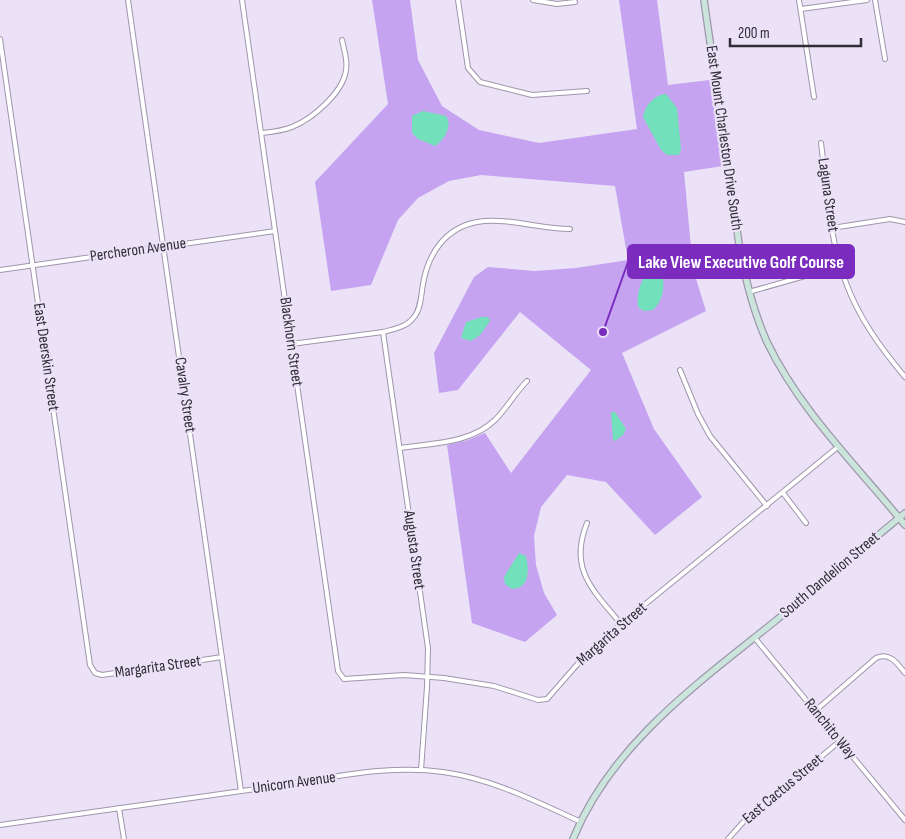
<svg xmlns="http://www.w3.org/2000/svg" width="905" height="839" viewBox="0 0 905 839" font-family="'Sofia Sans Condensed',sans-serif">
<rect width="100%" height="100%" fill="#ebe2f8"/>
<polygon fill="#c5a3f0" points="372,0 410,0 418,60 442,106 479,130 539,143 637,129 619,0 657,0 668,85 710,80 723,166 684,172 693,269 706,311 622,353 654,429 702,497 655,535 606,482 567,475 541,507 534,536 536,565 544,593 557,615 525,642 472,623 447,445 468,440 485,433 511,473 591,370 520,312 458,390 439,393 434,353 474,277 488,267 535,271 576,268 628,260 615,186 481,175 449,181 418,198 398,220 371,285 331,291 315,182 388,104"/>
<g fill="#72e1bb">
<path d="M 666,94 L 677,108 L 681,149 L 679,155 L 667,155 L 661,150 L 643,117 C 644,107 655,94 666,94 Z"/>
<path d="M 423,111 L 446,116 C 453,126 444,140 435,146 L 418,139 L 412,133 L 412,116 Z"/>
<path d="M 658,270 C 668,279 663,302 653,310 L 644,311 L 638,307 C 636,294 642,269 658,270 Z"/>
<polygon points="482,317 488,317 490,321 480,335 471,341 461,338 466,322"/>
<polygon points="611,412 615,412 626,429 623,435 615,441 613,440"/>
<path d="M 519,553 L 526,556 C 529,570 530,588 512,589 L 505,584 L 504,577 Z"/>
</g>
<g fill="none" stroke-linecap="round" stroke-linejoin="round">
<defs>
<g id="street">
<polyline points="128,0 241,791"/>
<polyline points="242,0 338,671 344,679 404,675 444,678 494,686 538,700 547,699 582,659 621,624 839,446"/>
<polyline points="458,0 468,68 480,82 532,95 587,91"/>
<polyline points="533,0 557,4 575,2"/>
<polyline points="799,0 814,97"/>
<polyline points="875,0 885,59"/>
<polyline points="801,9 867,0"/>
<polyline points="0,39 90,665 95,673 102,675 222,657"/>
<path d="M 262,133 C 272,132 282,131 292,127 C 312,119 343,93 346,70 C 348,60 344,50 342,40"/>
<path d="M 821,143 C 827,188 829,237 845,280 C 858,317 880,347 905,377"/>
<polyline points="832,228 890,219 905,222"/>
<polyline points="0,270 275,231"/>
<polyline points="749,292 840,266"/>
<polyline points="383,332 428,648 427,687 421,770"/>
<path d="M 291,344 L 383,332 C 394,329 407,327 414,317 C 421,309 421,295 423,284 C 428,254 445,228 477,222 C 507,217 540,229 570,229"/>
<polyline points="680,370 698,414 710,436 767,506"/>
<path d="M 400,448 C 432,443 470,444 495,420 C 507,408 515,393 527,381"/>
<polyline points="783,493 806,523"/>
<path d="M 587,523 C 568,570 594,591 621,624"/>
<polyline points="754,637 905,820"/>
<path d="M 815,711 L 876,658 C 890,652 897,663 905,673"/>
<polyline points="119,808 124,839"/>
<path d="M 0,825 C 92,812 185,799 277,786 C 332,778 388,764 443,772 C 493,779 535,801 581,822"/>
<polyline points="728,839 746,819 840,741"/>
</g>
<g id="secondary">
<path d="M 704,0 L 740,251 C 746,282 754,313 767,342 C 800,411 858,467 905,525"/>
<path d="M 573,839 C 611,745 697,684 774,622 C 818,586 861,549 905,513"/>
</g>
</defs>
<use href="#street" stroke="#9e96aa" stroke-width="6"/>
<use href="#secondary" stroke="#9e96aa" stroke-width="8"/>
<use href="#street" stroke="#fff" stroke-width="4"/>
<use href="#secondary" stroke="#cbe5dc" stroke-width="5.5"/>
</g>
<g text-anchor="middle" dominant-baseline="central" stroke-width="4.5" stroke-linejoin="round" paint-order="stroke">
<g font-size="16" fill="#302d35" stroke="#ebe2f8">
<text transform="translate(724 138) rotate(82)">East Mount Charleston Drive South</text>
<text transform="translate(828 195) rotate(82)">Laguna Street</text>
<text transform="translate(138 250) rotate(-8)">Percheron Avenue</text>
<text transform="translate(291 342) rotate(82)">Blackhorn Street</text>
<text transform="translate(46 357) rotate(82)">East Deerskin Street</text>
<text transform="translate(185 395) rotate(82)">Cavalry Street</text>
<text transform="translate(414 550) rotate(82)">Augusta Street</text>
<text transform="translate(830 575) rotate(-40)">South Dandelion Street</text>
<text transform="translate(612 634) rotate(-41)">Margarita Street</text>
<text transform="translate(158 667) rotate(-8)">Margarita Street</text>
<text transform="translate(830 729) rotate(51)">Ranchito Way</text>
<text transform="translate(294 783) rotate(-8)">Unicorn Avenue</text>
<text transform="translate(783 789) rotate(-40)">East Cactus Street</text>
</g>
</g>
<path fill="none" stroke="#7b2cbf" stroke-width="2" d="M603 332L628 262"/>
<circle fill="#7b2cbf" stroke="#ebe2f8" stroke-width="2" cx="603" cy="332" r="5"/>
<rect fill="#7b2cbf" stroke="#7b2cbf" stroke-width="2" x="628" y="245" width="226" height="33" rx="5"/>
<g font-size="18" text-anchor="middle" font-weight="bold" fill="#fff">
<text x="741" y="268">Lake View Executive Golf Course</text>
</g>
<path d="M730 38v8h131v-8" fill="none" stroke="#302d35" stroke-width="2.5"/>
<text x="738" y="38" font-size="15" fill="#302d35" stroke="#ebe2f8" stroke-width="4" paint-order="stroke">200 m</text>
</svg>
